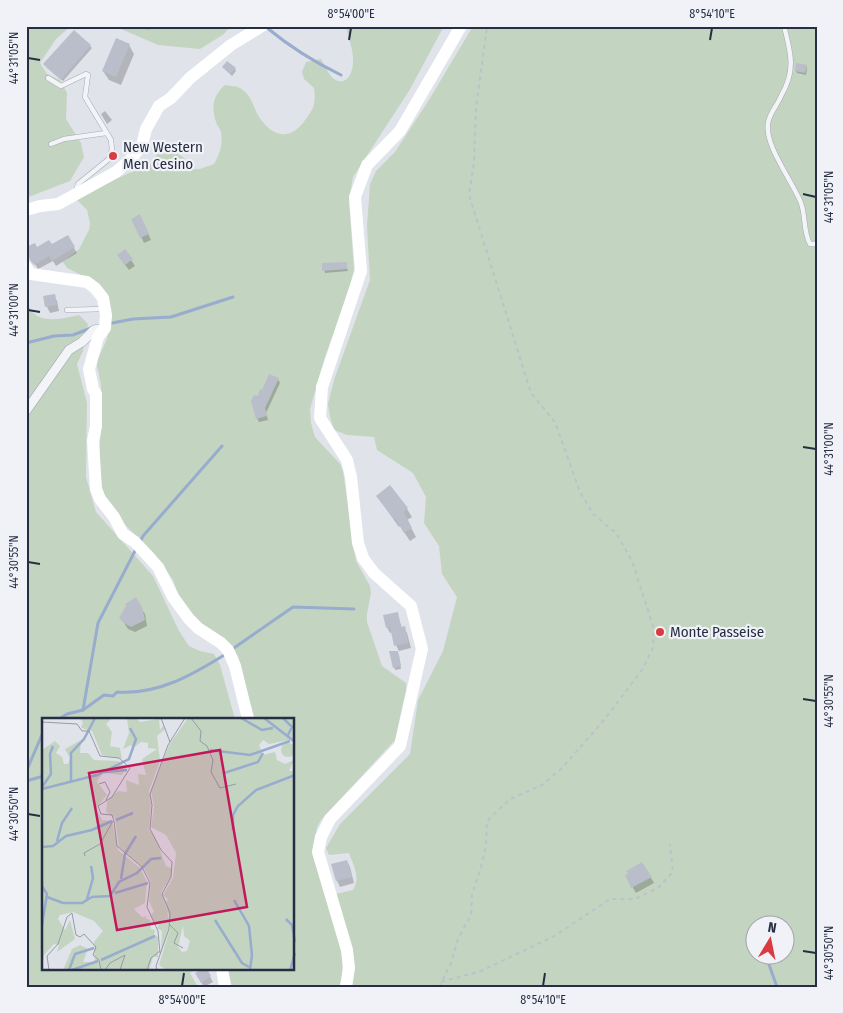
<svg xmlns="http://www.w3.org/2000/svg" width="843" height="1013" viewBox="0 0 843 1013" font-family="'Fira Sans Condensed',sans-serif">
<rect width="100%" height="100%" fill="#e0e3ea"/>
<g fill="#c3d5c1" fill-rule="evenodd">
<polygon points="26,26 71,26 56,39 40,63 47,74 60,80 67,93 66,119 81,143 84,157 70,181 26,198"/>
<polygon points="114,26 231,26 224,34 200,49 158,45"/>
<path d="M 346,26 L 444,26 L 409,91 L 353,177 L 349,200 L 354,269 L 349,289 L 325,357 L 310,409 L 311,423 L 315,437 L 340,464 L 343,471 L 356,561 L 370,586 L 371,593 L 367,614 L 367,622 L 382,666 L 406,683 L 406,690 L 395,740 L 321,820 L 317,827 L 313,855 L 343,955 L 342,977 L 339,987 L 232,987 L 228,969 L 294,969 L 294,719 L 255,719 L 242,675 L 238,656 L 225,639 L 202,624 L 181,601 L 173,580 L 154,553 L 122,522 L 105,498 L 100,482 L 99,457 L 102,413 L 101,385 L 97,365 L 98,359 L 107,339 L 110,319 L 93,281 L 67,268 L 63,262 L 79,249 L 89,230 L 90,223 L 87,210 L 76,199 L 82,194 L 152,163 L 162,145 L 183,157 L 193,169 L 200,169 L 214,164 C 220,153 223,145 221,132 C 220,128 217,126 216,122 C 211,107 213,95 225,85 C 230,86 236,86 240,88 C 252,95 253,107 259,117 C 272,136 288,141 303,123 C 314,108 316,106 314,88 L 304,79 L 302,72 L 306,62 L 321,59 C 325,65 329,76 334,79 C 347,87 353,72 353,62 C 354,51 348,37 346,26 Z"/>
<path d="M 473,26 L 817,26 L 817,987 L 350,987 L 336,894 L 353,890 C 361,877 353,865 349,853 L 329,855 L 326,848 L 340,824 L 410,754 L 418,700 L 443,651 L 457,597 L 442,574 L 439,546 L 424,523 L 426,497 L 413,473 L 377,450 L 374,437 L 347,435 L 334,430 L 330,417 L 328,404 L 334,380 L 370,280 L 367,226 L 370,184 L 376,171 L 395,152 L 429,100 ZM 756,926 L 786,926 L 786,956 L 756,956 Z"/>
<path d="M 26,289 C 27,294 28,304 30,309 C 40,325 65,318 79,315 L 88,324 L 83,351 L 77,364 L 87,403 L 86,477 L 96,512 L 153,576 L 179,631 L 189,646 L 200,651 L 214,654 L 220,665 L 235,719 L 44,719 L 44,969 L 195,969 L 190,973 L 198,987 L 26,987 Z"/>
</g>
<g fill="#0003">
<polygon points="74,31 92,48 63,81 46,67"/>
<polygon points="129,45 134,54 121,85 109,80 103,71"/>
<polygon points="806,66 807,68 806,75 797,73 796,71"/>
<polygon points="223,67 235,69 236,71 232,76"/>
<polygon points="105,111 112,120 107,124 101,114"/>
<polygon points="133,219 143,222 151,240 144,243"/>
<polygon points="67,236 77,253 56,266 53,261 38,269 33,261 37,249 51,246"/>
<polygon points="125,251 135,266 129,270 122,261"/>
<polygon points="323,264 346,264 348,271 325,273"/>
<polygon points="54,295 57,301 59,311 50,313 47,307 45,297"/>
<polygon points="278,379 280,383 266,413 268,420 259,422 257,418 258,398 263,391"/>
<polygon points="377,496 407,509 412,517 407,520 416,537 410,541 400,526 399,527"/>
<polygon points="135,599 145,614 147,626 135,632 128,629 121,618"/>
<polygon points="397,613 402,628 404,628 407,633 411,648 399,651 396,645 393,632 390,633 387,627"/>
<polygon points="391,653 399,655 401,669 395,670"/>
<polygon points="347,861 350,867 354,883 340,887 337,881 333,864"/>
<polygon points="646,869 654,883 636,893 626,876"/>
<polygon points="206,969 213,982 204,987 196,974"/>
</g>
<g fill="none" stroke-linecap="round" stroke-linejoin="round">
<g stroke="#98accd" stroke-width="3">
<polyline points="141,26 147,28 173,26"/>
<path d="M 266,27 C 290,47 314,62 341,75"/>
<polyline points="107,324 133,319 171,317 233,297"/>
<polyline points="26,343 54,336 73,335 91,328"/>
<polyline points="140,542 143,536 222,446"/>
<polyline points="231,650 293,607 354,609"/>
<polyline points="83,710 98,623 137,547"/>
<path d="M 59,719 L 67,714 L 83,710 L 104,695 L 113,696 L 117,692 C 158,695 192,675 226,654"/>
<polyline points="26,772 44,730"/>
<polyline points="26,781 44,776"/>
<polyline points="766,956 777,987"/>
</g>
</g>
<g fill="#babecb">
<polygon points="74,30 91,45 61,80 43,64"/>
<polygon points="116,38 130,44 116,77 102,71"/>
<polygon points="227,61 236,68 230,74 222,67"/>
<polygon points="796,63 807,65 805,73 795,71"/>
<polygon points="140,214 149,234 140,238 131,219"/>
<polygon points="68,235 75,247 52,261 49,256 34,265 30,260 26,247 35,243 37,247 49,240 52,244"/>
<polygon points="125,249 133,259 125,265 117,255"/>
<polygon points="347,262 347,269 322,271 322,263"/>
<polygon points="55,294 57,305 45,307 43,296"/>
<polygon points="269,374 279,378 265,408 267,416 256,419 251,401 254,395 258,396 260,389 262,390"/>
<polygon points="390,485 408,508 404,512 412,528 404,533 395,518 394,519 376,496"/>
<polygon points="136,597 142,607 145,620 131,627 124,623 119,618 126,606 125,604"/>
<polygon points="398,612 401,627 405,626 408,643 394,646 390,627 386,628 383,615"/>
<polygon points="389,651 398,651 401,666 393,668"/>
<polygon points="347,860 352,877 336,881 331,864"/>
<polygon points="642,862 652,877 631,888 625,875 628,874 626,871"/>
<polygon points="202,969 207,969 211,976 201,983 195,973"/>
</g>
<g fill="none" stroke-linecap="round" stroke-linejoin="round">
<defs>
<g id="lane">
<path d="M 784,26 C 791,54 796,70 781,96 C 777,106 770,112 768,123 C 764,145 793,182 801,203 C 806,217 803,231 810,244 L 815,244 L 817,242"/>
<polyline points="48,78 61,86 86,74 88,75 85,97 111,140 112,150 109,159 78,184 76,190"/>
<polyline points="51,144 64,139 106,133"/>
<polyline points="67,310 104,309"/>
</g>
<polyline id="street" points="26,411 69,350 82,342 94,330 105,328"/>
</defs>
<use href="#lane" stroke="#a5a9b5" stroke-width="5.5"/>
<use href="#street" stroke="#a5a9b5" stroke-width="10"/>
<g stroke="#bec1c9" stroke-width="2" stroke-dasharray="4 4" stroke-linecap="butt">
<polyline points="441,982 481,971 521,952 556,935 610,899 635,899 658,888 673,872 670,844"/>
<polyline points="439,987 451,963 458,939 471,915 472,895 481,867 486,846 487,821 510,799 542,785 562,768 604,720 642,670 653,648 654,629 632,561 616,533 593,514 580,492 555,422 531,393 469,195 474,163 476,108 487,26"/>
</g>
<use href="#lane" stroke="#f3f4f8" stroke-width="4.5"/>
<use href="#street" stroke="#f3f4f8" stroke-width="9"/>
<g stroke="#fff" stroke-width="12">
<polyline points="26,210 40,206 58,204 116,172 131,159 142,145 146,129 159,106 171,98 190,78 231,45 262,26"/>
<polyline points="26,267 31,274 87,282 95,288 103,298 106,315 105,328 98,337 89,369 93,389 96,394 96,426 93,441 96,489 100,499 114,517 123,534 135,542 158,567 173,597 189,619 198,628 221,643 228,650 235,666 248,719"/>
<polyline points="222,969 225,987"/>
<polyline points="346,987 349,968 347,950 318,852 321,837 330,819 400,746 422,649 411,606 374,573 363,558 358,543 351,477 347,460 320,418 322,387 361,271 355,197 367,165 400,131 461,26"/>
</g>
</g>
<path fill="none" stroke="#272e43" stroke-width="2" d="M 349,40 L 351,28M 710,40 L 712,28M 28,58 L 40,60M 803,194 L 816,197M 28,310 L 40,312M 803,447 L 816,449M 28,562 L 40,564M 803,699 L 816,701M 28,814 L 40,816M 803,951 L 816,953M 182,986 L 184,973M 543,986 L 545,973"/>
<g fill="#d93b41" stroke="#f0f2f7" stroke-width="2">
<circle cx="113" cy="156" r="5"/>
<circle cx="660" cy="632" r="5"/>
</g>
<g text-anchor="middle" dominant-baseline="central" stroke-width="4.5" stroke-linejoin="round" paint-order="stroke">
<g font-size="15" fill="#272e43" stroke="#f0f2f7" text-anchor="start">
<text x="123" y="147">New Western<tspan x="123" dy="17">Men Cesino</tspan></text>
<text x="670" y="632">Monte Passeise</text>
</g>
</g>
<g transform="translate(42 718)">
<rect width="252" height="252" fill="#e0e3ea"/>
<path d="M 37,0 L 70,0 L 64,6 L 70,14 L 68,28 L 78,30 L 80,41 L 60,37 L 50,13 L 39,10 L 41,4 ZM 94,0 L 98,4 L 117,1 L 118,12 L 121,8 L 123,11 L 115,18 L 118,43 L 107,73 L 109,87 L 107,112 L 113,119 L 124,148 L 129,150 L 129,159 L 119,174 L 127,197 L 127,211 L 119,234 L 120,213 L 115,210 L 117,206 L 113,207 L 109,196 L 112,194 L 107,183 L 109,164 L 102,150 L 77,129 L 73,100 L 64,94 L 65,83 L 76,73 L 85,74 L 84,62 L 97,67 L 96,56 L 104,57 L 100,41 L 115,31 L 106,30 L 106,25 L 99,24 L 91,30 L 89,27 L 81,31 L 87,15 L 85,1 ZM 146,0 L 252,0 L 252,21 L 227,26 L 221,22 L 217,27 L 221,37 L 233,34 L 235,42 L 243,46 L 252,42 L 247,53 L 252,53 L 252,252 L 124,252 L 117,247 L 128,211 L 124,184 L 126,181 L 121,177 L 131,160 L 134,135 L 124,117 L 109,109 L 112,88 L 109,73 L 127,27 ZM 141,208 L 142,218 L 148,223 L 145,233 L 140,234 L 136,229 ZM 39,22 L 38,35 L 46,35 L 52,42 L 76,43 L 84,50 L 80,57 L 62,55 L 57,60 L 55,64 L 65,77 L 54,90 L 60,102 L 70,103 L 76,132 L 98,150 L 105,164 L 103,185 L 92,191 L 100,199 L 106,198 L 103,200 L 108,202 L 109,211 L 113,212 L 112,216 L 116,219 L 116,239 L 111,239 L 107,252 L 21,252 L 30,231 L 38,227 L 46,231 L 41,244 L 53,244 L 52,224 L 61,213 L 52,203 L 31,194 L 18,197 L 16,201 L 23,212 L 28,202 L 33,221 L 15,234 L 17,227 L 12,226 L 2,237 L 0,250 L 0,32 L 13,23 L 18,28 L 14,35 L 20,39 L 22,46 L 26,46 L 28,40 L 23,31 ZM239 32a7 7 0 1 1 14 0a7 7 0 1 1-14 0Z" fill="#c3d5c1" fill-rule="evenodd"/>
<path fill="none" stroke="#98accd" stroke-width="2.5" d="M 199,0 L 220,12 L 231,10M 222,0 L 253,24M 241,0 L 250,9 L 245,19M 168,32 L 208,37 L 248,23M 62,54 L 85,52M 182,55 L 216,44 L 221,35M 29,65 L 29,35 L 42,21 L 53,0M 0,69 L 9,56 L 8,36 L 11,28M 0,71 L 55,57 L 87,41 L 94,21 L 88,10M 74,102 L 91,95M 191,112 L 191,97 L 196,88 L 214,72 L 253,57M 15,123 L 20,105 L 30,90M 0,129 L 11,128 L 24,118 L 50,112 L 70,103M 79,161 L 83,136 L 94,118M 0,168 L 5,176 L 0,207M 73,175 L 106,165M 5,179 L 21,185 L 40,185 L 50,179 L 68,178 L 77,164 L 95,155 L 109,141 L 119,140M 45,181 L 51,160 L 49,148M 192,182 L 207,208 L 210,237 L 208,252M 244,201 L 250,207 L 253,224M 173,202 L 200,245 L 207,249M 59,242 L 113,218M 27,252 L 33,236 L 52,230M 30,252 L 56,243M 248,252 L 253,235"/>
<path fill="none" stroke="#969ba7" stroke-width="1" d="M 119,0 L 128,24M 149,0 L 159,13 L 158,23 L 165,28 L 171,42 L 169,54 L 178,70 L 194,66M 0,4 L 35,6 L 40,13 L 47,13 L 58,38 L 77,40 L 88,50 L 70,79 L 56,88 L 59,96 L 70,97 L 72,103M 57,66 L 63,64 L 68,74 L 64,82M 72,103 L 75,128 L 100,149 L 108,165 L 105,189 L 116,213 L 118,235M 43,138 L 42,135 L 58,126 L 71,103M 127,206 L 136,215 L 132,225 L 141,230M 7,252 L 5,238 L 16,226 L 25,199 L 30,195 L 34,217 L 38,219 L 42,216 L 54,229 L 51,237 L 57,242 L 59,252M 63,252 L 68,245 L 83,237 L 78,252M 105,252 L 109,240 L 118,233M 115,252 L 114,248 L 127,211 L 128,195 L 120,176 L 129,159 L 130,144 L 119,132 L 108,111 L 110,87 L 108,76 L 126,27 L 143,0"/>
<path fill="#c2185b" fill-opacity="0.15" stroke="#c2185b" stroke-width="2.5" d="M 178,32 L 205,189 L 75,212 L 47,55 Z"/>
<rect width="252" height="252" fill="none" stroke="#272e43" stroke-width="2.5"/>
</g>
<rect width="843" height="1013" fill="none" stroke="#f0f2f7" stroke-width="55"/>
<g transform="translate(770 940) rotate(10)"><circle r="24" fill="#f0f2f7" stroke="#a0a4af"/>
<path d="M0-4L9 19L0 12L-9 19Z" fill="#d93b41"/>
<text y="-8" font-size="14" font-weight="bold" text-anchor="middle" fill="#272e43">N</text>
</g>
<rect x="28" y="28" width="788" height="958" fill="none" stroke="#272e43" stroke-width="2"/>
<g font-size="12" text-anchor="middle" fill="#272e43">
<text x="351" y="18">8°54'00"E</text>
<text x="712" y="18">8°54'10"E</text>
<text transform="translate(14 58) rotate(-90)" y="4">44°31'05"N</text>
<text transform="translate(829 197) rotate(-90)" y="4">44°31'05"N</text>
<text transform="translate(14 310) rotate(-90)" y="4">44°31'00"N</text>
<text transform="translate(829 449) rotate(-90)" y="4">44°31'00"N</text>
<text transform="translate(14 562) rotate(-90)" y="4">44°30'55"N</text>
<text transform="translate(829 701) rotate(-90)" y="4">44°30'55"N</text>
<text transform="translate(14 814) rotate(-90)" y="4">44°30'50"N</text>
<text transform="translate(829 953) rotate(-90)" y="4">44°30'50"N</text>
<text x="182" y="1004">8°54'00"E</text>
<text x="543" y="1004">8°54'10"E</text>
</g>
</svg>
